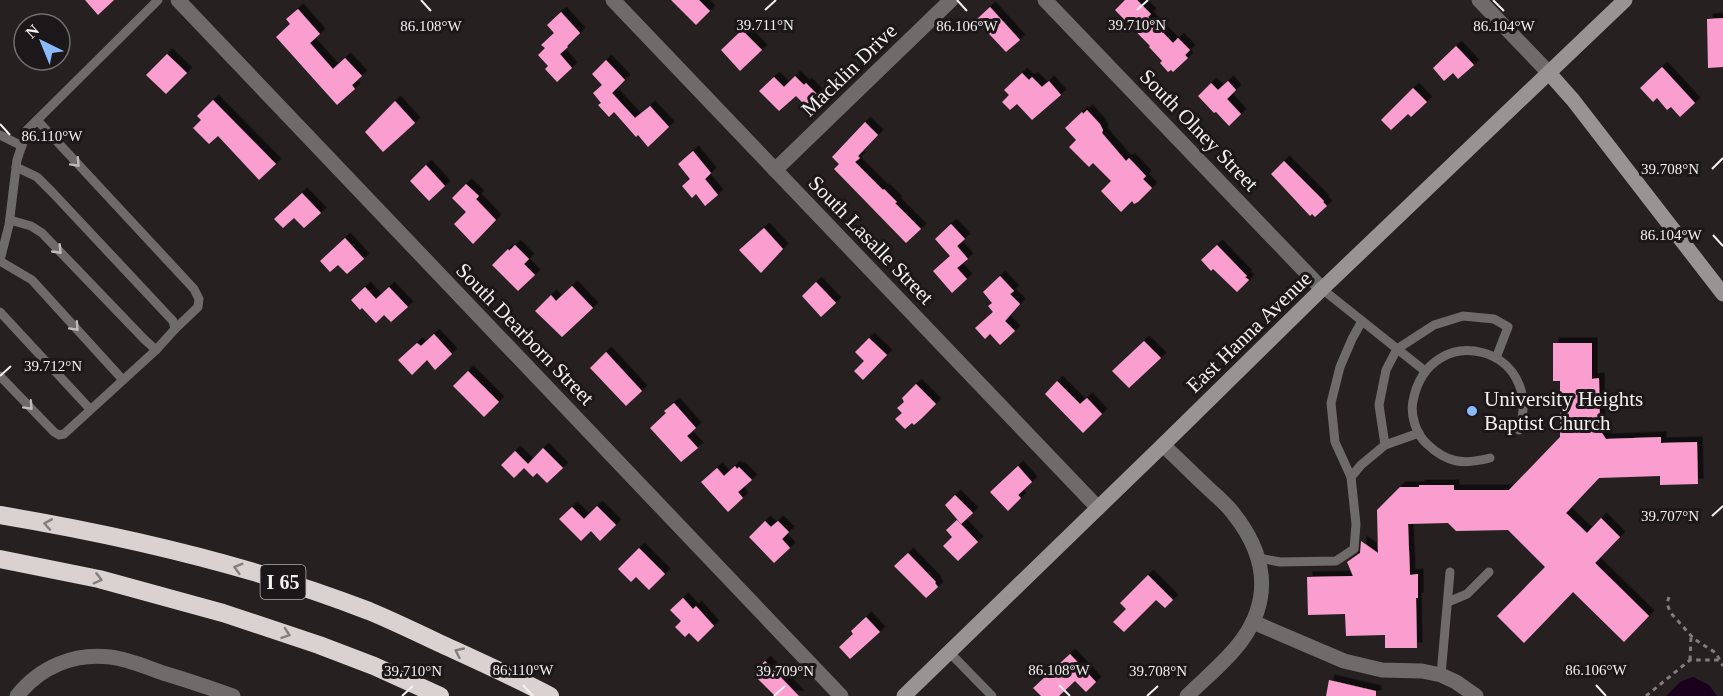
<svg xmlns="http://www.w3.org/2000/svg" width="1723" height="696" viewBox="0 0 1723 696" font-family="'Times New Roman',serif">
<defs>
<filter id="shadow"><feDropShadow dx="5.5" dy="-5.5" stdDeviation="0" flood-color="#0009"/></filter>
</defs>
<rect width="100%" height="100%" fill="#262021"/>
<polygon fill="#1a001d" points="1693,677 1709,685 1717,696 1666,696 1680,682"/>
<g fill="#fa9ecf" filter="url(#shadow)">
<polygon points="85,0 114,0 98,15"/>
<polygon points="671,0 699,0 710,11 696,25"/>
<polygon points="1125,0 1137,0 1151,14 1148,17 1173,43 1178,38 1190,50 1185,55 1188,58 1173,72 1171,70 1168,72 1160,63 1162,61 1149,47 1150,46 1115,10"/>
<polygon points="990,7 1020,40 1006,52 976,20"/>
<polygon points="298,9 320,34 310,43 333,69 345,58 362,76 352,85 355,89 337,105 276,37 290,24 286,19"/>
<polygon points="561,12 580,33 567,46 568,47 560,54 572,68 557,82 545,69 548,66 538,55 545,48 541,45 554,33 547,25"/>
<polygon points="1723,18 1723,67 1708,68 1707,19"/>
<polygon points="742,30 762,50 740,71 721,50"/>
<polygon points="1456,46 1474,65 1458,79 1453,73 1444,81 1433,68"/>
<polygon points="167,54 187,73 166,94 146,75"/>
<polygon points="606,60 625,80 612,93 635,118 650,106 669,127 648,147 638,135 636,137 614,112 609,117 598,105 601,103 593,93 602,85 592,74"/>
<polygon points="1662,67 1695,103 1680,117 1671,107 1667,110 1657,98 1653,102 1640,88"/>
<polygon points="1022,73 1029,80 1032,77 1042,87 1049,81 1061,95 1032,120 1017,104 1010,110 1002,102 1009,95 1004,90"/>
<polygon points="795,76 804,85 806,83 817,94 806,106 796,96 779,111 759,91 774,77 784,87"/>
<polygon points="1228,81 1236,90 1227,99 1241,114 1229,126 1216,112 1214,113 1198,96 1211,83 1218,90"/>
<polygon points="1413,88 1427,102 1411,117 1408,114 1391,130 1381,120"/>
<polygon points="213,100 276,164 259,180 218,136 209,144 193,128 201,120 197,116"/>
<polygon points="395,101 415,123 383,152 365,132"/>
<polygon points="1087,110 1100,124 1103,130 1102,133 1126,161 1129,158 1146,176 1143,179 1152,188 1138,202 1134,204 1132,201 1121,212 1101,191 1111,181 1093,163 1089,167 1069,147 1076,140 1065,128 1082,112 1083,114"/>
<polygon points="865,122 878,135 858,156 860,158 855,162 883,190 884,189 897,202 895,203 921,229 906,243 834,169 839,164 832,157"/>
<polygon points="693,151 711,173 705,179 718,195 705,206 696,194 692,198 682,186 690,179 678,164"/>
<polygon points="1284,161 1324,201 1323,202 1327,206 1315,217 1312,214 1310,216 1271,174"/>
<polygon points="426,165 445,186 429,201 410,181"/>
<polygon points="466,184 479,196 476,199 496,220 473,244 454,224 466,212 452,198"/>
<polygon points="302,193 321,213 304,228 294,218 283,228 274,219"/>
<polygon points="951,224 965,239 957,246 968,259 957,268 967,279 952,293 933,271 950,256 935,239"/>
<polygon points="764,228 783,249 761,273 739,250"/>
<polygon points="345,238 364,259 347,274 338,265 330,272 320,261"/>
<polygon points="515,245 529,259 524,264 535,275 518,291 492,265 508,249 509,251"/>
<polygon points="1217,245 1247,276 1245,277 1249,280 1237,292 1213,269 1211,271 1201,260"/>
<polygon points="1000,276 1014,291 1010,294 1020,304 1005,321 1015,331 1000,345 990,334 985,339 975,328 993,312 988,306 992,303 983,292"/>
<polygon points="816,282 836,303 821,317 802,296"/>
<polygon points="572,286 593,308 562,337 535,311 551,295 556,301"/>
<polygon points="365,287 376,299 389,287 408,307 391,322 384,315 376,323 362,308 360,310 351,300"/>
<polygon points="434,334 452,354 435,370 427,360 412,375 398,360 417,343 421,346"/>
<polygon points="869,338 887,355 863,380 854,371 864,361 855,352"/>
<polygon points="1144,341 1161,358 1129,388 1112,371"/>
<polygon points="1553,343 1592,343 1592,379 1599,378 1600,430 1606,439 1661,437 1661,443 1697,442 1698,484 1660,485 1660,476 1599,478 1566,513 1587,533 1601,518 1620,537 1595,563 1649,616 1624,642 1573,592 1524,643 1497,616 1545,567 1508,530 1456,531 1448,523 1408,524 1410,575 1418,574 1418,598 1416,598 1417,648 1385,648 1385,635 1346,636 1345,614 1308,615 1307,577 1353,576 1347,562 1360,553 1361,541 1378,553 1377,510 1400,487 1419,487 1419,485 1454,485 1454,490 1509,490 1560,437 1560,381 1553,381"/>
<polygon points="606,352 642,391 626,406 590,368"/>
<polygon points="468,371 499,402 484,417 453,386"/>
<polygon points="1057,381 1080,404 1087,398 1102,414 1083,433 1045,394"/>
<polygon points="916,384 936,404 921,419 914,425 912,423 905,429 895,419 902,413 897,408 904,402 902,398"/>
<polygon points="674,403 696,428 687,436 698,448 681,462 650,428 666,413 664,411"/>
<polygon points="543,448 563,468 547,483 537,473 533,477 524,468 514,478 501,465 515,451 528,464"/>
<polygon points="735,466 737,469 739,467 752,480 738,492 743,498 728,512 701,482 717,468 724,476"/>
<polygon points="1018,466 1032,482 1018,495 1021,498 1008,511 990,492"/>
<polygon points="955,495 973,513 961,524 945,505"/>
<polygon points="597,506 616,525 600,541 591,531 581,541 559,519 572,507 584,519"/>
<polygon points="957,520 978,542 958,561 943,546 952,537 946,530"/>
<polygon points="765,521 771,527 778,521 789,532 782,539 790,548 774,563 749,537"/>
<polygon points="639,548 665,574 649,590 636,577 631,582 618,569"/>
<polygon points="908,553 936,582 935,583 938,587 926,598 894,566"/>
<polygon points="1148,575 1173,600 1165,608 1156,600 1124,632 1113,622 1126,609 1120,603"/>
<polygon points="683,598 693,609 696,606 714,626 698,642 689,633 685,637 675,627 681,621 670,610"/>
<polygon points="866,617 880,632 850,659 839,647 853,634 851,631"/>
<polygon points="1070,654 1096,682 1086,692 1075,681 1059,696 1041,696 1033,688"/>
<polygon points="765,661 799,696 775,696 758,679 759,677 754,672"/>
<polygon points="1329,680 1376,691 1376,696 1326,696"/>
</g>
<g fill="none" stroke-linecap="round" stroke-linejoin="round">
<g stroke="#827d7d" stroke-width="3" stroke-dasharray="4.5 4.5" stroke-linecap="butt">
<polyline points="1669,597 1667,603 1670,612 1694,639 1716,653 1723,666"/>
<polyline points="1690,660 1691,637"/>
<polyline points="1646,696 1690,660 1720,660"/>
</g>
<g stroke="#6e6b6a" stroke-width="9">
<polyline points="37,120 194,289 199,299 198,307 175,329"/>
<polyline points="0,135 22,146"/>
<polyline points="10,220 31,226 42,233 144,339 156,350"/>
<polyline points="0,260 9,225 17,160 27,130 158,0"/>
<polyline points="0,261 32,280 123,380"/>
<polyline points="1322,289 1425,371"/>
<polyline points="0,312 90,409"/>
<polyline points="0,376 54,432 59,435 64,434 156,350 175,329 173,321 53,193 37,177 16,167"/>
<polyline points="1385,445 1379,405 1386,370 1397,349 1434,325 1463,316 1494,319 1508,327 1496,358"/>
<path d="M 1490,458 C 1463,465 1447,463 1427,444 C 1416,434 1410,415 1413,401 C 1429,317 1546,346 1519,430"/>
<polyline points="1351,477 1335,442 1331,403 1340,367 1352,339 1362,321"/>
<polyline points="1259,558 1280,562 1336,561 1354,549 1356,524 1351,477 1361,465 1385,445 1419,433"/>
<polyline points="1448,602 1467,594 1489,572"/>
<polyline points="949,652 992,696"/>
<polyline points="1441,675 1450,572"/>
</g>
<g stroke="#6e6b6a" stroke-width="15">
<polyline points="178,0 841,696"/>
<polyline points="613,0 1098,508"/>
<polyline points="1045,0 1322,289"/>
<polyline points="1479,0 1549,73"/>
<polyline points="775,170 951,0"/>
<path d="M 1163,445 C 1179,460 1194,475 1210,490 C 1218,497 1227,505 1233,513 C 1265,553 1273,597 1242,640 C 1227,661 1205,678 1187,696"/>
<polyline points="1253,622 1344,661 1382,670 1422,671 1441,675 1456,682 1476,696"/>
<path d="M 17,696 C 40,667 73,653 110,657 C 128,659 146,667 163,673 C 187,680 210,688 233,696"/>
</g>
<g stroke="#999493" stroke-width="15">
<polyline points="1549,73 1573,100 1723,294"/>
<polyline points="904,696 1163,445 1322,289 1625,0"/>
</g>
<g stroke="#d9d2d0" stroke-width="18">
<path d="M 0,515 C 125,536 251,565 369,611 C 393,621 416,632 439,643 C 476,660 514,677 550,696"/>
<polyline points="0,559 99,579 223,613 319,645 374,666 440,696"/>
</g>
</g>
<defs><path id="oneway-chevron" d="M-2-3.5L2.5 0L-2 3.5" fill="none" stroke-width="1.6" stroke-linecap="round" stroke-linejoin="round" transform="scale(1.5)"/></defs>
<g stroke="#bebbba">
<use href="#oneway-chevron" transform="translate(76 163) rotate(47)"/>
<use href="#oneway-chevron" transform="translate(58 250) rotate(46)"/>
<use href="#oneway-chevron" transform="translate(75 327) rotate(47)"/>
<use href="#oneway-chevron" transform="translate(29 406) rotate(47)"/>
</g>
<g stroke="#847e7d">
<use href="#oneway-chevron" transform="translate(48 524) rotate(-170)"/>
<use href="#oneway-chevron" transform="translate(238 568) rotate(-164)"/>
<use href="#oneway-chevron" transform="translate(98 579) rotate(14)"/>
<use href="#oneway-chevron" transform="translate(286 634) rotate(19)"/>
<use href="#oneway-chevron" transform="translate(459 652) rotate(-155)"/>
</g>
<path fill="none" stroke="#f3f0f0" stroke-width="2" d="M 421,0 L 431,11M 957,0 L 967,11M 1493,0 L 1504,11M 765,10 L 776,0M 1137,10 L 1148,0M 0,124 L 10,135M 1712,169 L 1723,158M 1713,235 L 1723,246M 0,376 L 11,366M 1712,516 L 1723,506M 523,685 L 533,696M 1059,685 L 1070,696M 1596,685 L 1606,696M 402,696 L 413,686M 774,696 L 785,686M 1147,696 L 1158,686"/>
<circle fill="#8abafc" stroke="#1c1718" stroke-width="2" cx="1472" cy="411" r="6"/>
<g text-anchor="middle" dominant-baseline="central" stroke-width="6" stroke-linejoin="round" paint-order="stroke">
<rect fill="#1c1718" stroke="#b2afaf" stroke-width="1.5" x="260.5" y="565" width="45" height="34" rx="4.5"/>
<g font-size="20" font-weight="bold" fill="#f3f0f0">
<text x="283" y="582">I 65</text>
</g>
<g font-size="21" fill="#f3f0f0" stroke="#1c1718">
<text transform="translate(849 70) rotate(-44)">Macklin Drive</text>
<text transform="translate(1199 130) rotate(46)">South Olney Street</text>
<text transform="translate(871 240) rotate(46)">South Lasalle Street</text>
<text transform="translate(1249 332) rotate(-44)">East Hanna Avenue</text>
<text transform="translate(525 334) rotate(46)">South Dearborn Street</text>
</g>
<g font-size="21" fill="#f3f0f0" stroke="#1c1718" text-anchor="start">
<text x="1484" y="399">University Heights<tspan x="1484" dy="24">Baptist Church</tspan></text>
</g>
</g>
<g font-size="15" text-anchor="middle" fill="#f3f0f0" stroke="#1c1718" stroke-width="6" stroke-linejoin="round" paint-order="stroke">
<text x="765" y="30">39.711°N</text>
<text x="1137" y="30">39.710°N</text>
<text x="431" y="31">86.108°W</text>
<text x="967" y="31">86.106°W</text>
<text x="1504" y="31">86.104°W</text>
<text x="52" y="141">86.110°W</text>
<text x="1670" y="174">39.708°N</text>
<text x="1671" y="240">86.104°W</text>
<text x="53" y="371">39.712°N</text>
<text x="1670" y="521">39.707°N</text>
<text x="523" y="675">86.110°W</text>
<text x="1059" y="675">86.108°W</text>
<text x="1596" y="675">86.106°W</text>
<text x="413" y="676">39.710°N</text>
<text x="785" y="676">39.709°N</text>
<text x="1158" y="676">39.708°N</text>
</g>
<g transform="translate(42 42) rotate(317)"><circle r="28" fill="#1c1718" stroke="#726e6e" stroke-width="1.5"/>
<path d="M0-4.5L10 22L0 15L-10 22Z" fill="#8abafc"/>
<text y="-9" font-size="16" font-weight="bold" text-anchor="middle" fill="#f3f0f0">N</text>
</g>
</svg>
